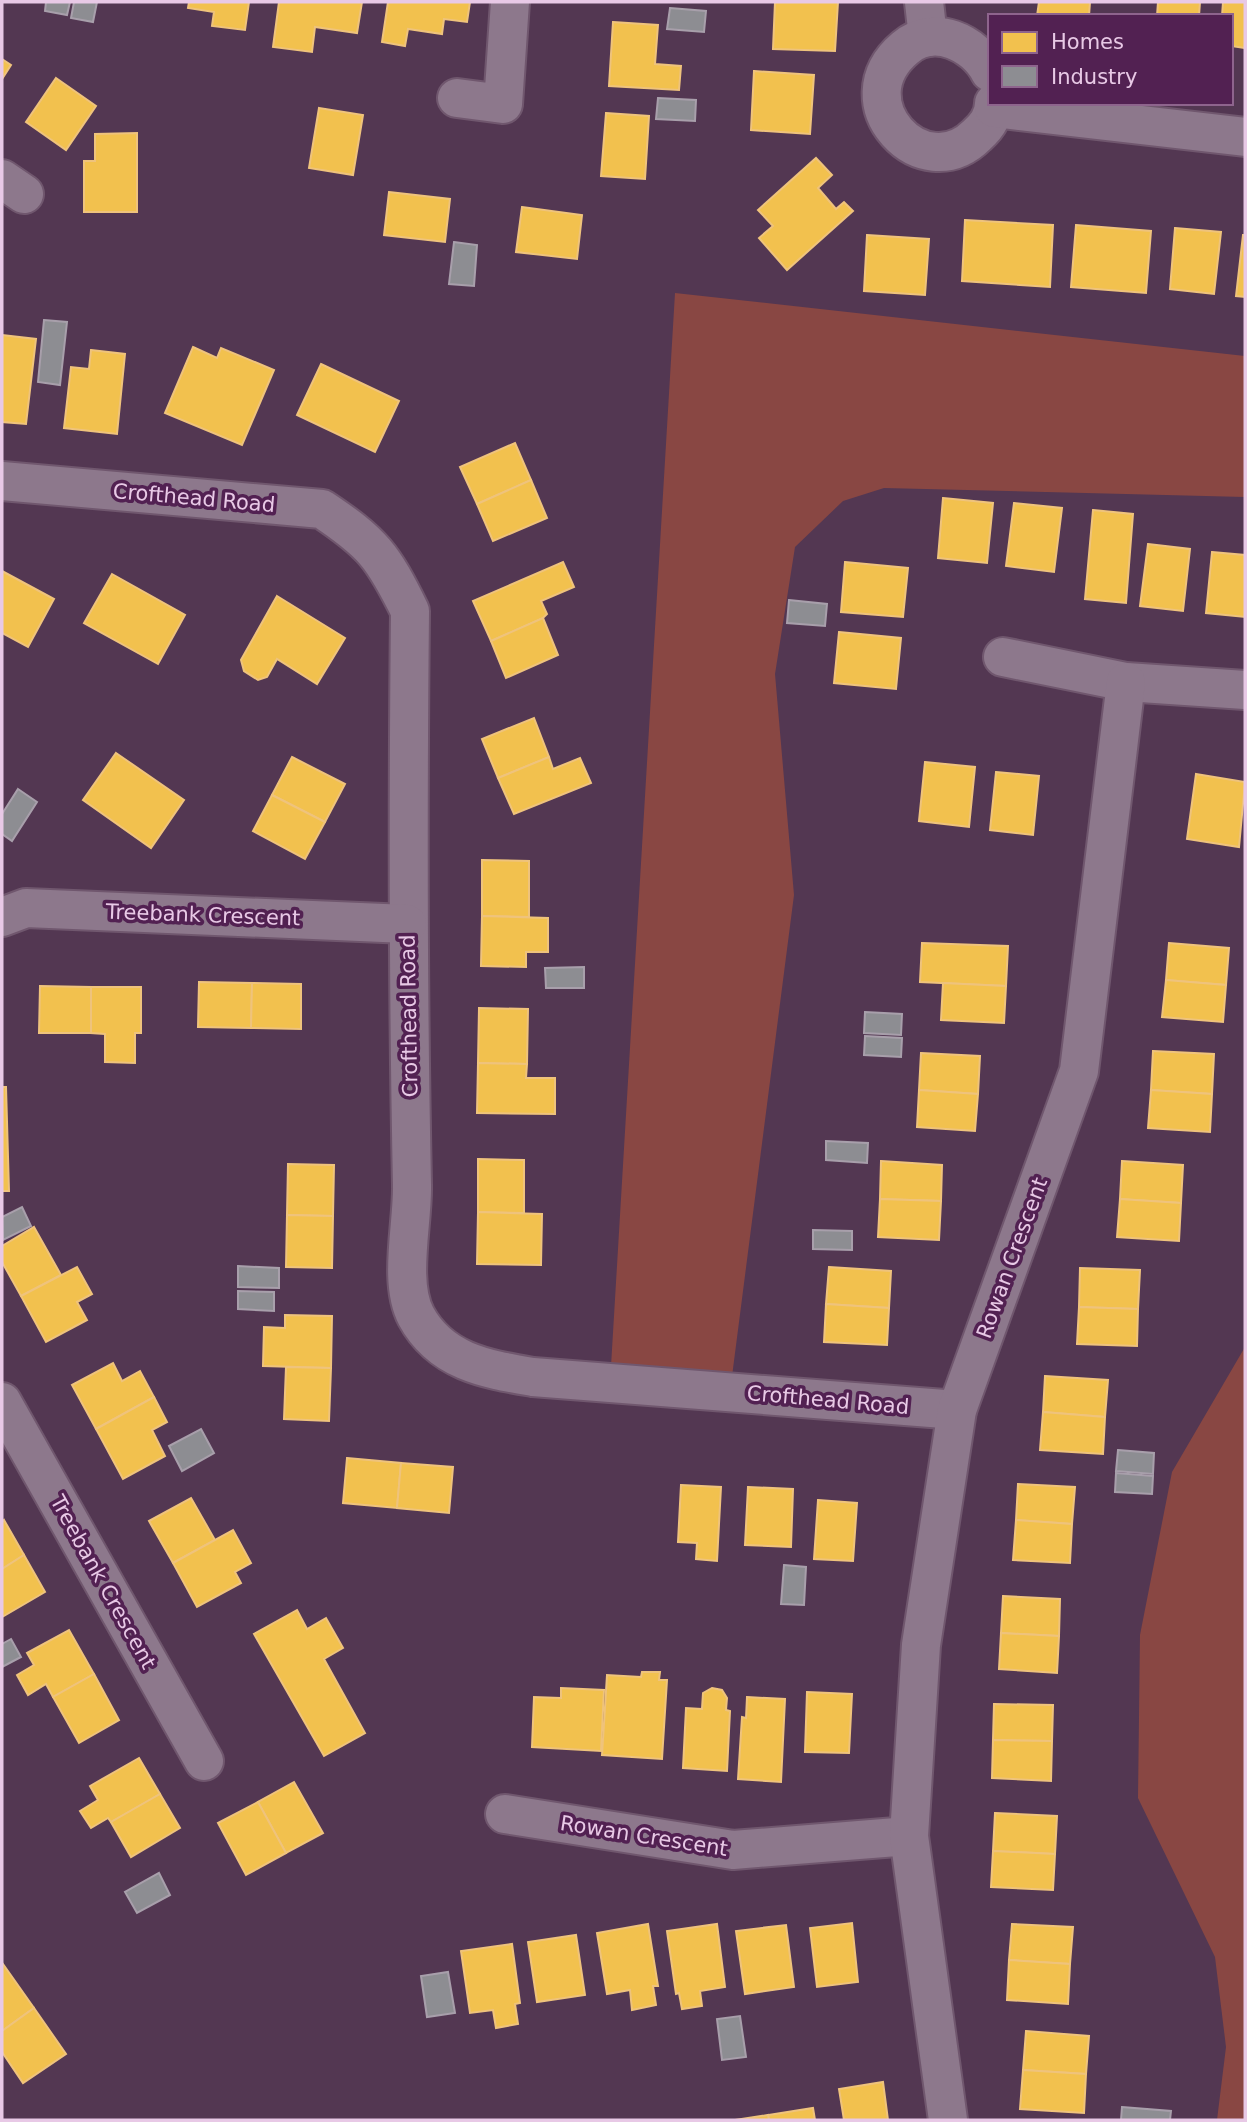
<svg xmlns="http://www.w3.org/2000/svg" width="1247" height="2122" viewBox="0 0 1247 2122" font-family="'DejaVu Sans',sans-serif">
<rect width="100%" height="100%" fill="#533752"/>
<g fill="#894743">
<polygon points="675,293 1245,356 1245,497 884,488 843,501 795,547 775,674 794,895 730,1392 610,1383"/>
<polygon points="1245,1347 1245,2120 1217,2120 1226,2047 1215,1957 1138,1798 1140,1635 1172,1472"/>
</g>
<g fill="#f2c14e" stroke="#efc37c" stroke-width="2">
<polygon points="189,2 249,2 245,30 212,26 214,12 188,8"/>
<polygon points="279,2 362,2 357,33 315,27 312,52 273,47"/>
<polygon points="388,2 470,2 467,22 444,19 442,34 408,29 405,46 382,42"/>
<polygon points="775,2 838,2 835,51 773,49"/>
<polygon points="1039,2 1090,2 1089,16 1037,16"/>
<polygon points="1158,2 1200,2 1199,16 1157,16"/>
<polygon points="1223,2 1245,2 1245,48 1231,46 1231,16 1222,16"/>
<polygon points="613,22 658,25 655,64 681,66 679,90 609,86"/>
<polygon points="2,59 11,65 2,79"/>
<polygon points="754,71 814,75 810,134 751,130"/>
<polygon points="56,78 96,106 66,150 26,122"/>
<polygon points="319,108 363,115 353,175 309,168"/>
<polygon points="606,113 649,116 645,179 601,176"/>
<polygon points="137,133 137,212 84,212 84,161 95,161 95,134"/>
<polygon points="816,158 832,175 818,188 836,209 844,202 853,211 787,270 759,238 773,226 758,210"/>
<polygon points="389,192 450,199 445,242 384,235"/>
<polygon points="522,207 582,215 577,259 516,252"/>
<polygon points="965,220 1053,225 1050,287 962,281"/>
<polygon points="1076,225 1151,231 1146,293 1071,287"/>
<polygon points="1175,228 1221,232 1214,294 1170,289"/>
<polygon points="867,235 929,239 925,295 864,291"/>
<polygon points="1243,235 1245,235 1245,297 1236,296"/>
<polygon points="2,335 36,339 26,424 2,422"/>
<polygon points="193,347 217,358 221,348 274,370 242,445 165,413"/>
<polygon points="91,350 125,354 117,434 64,428 71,367 89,369"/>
<polygon points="321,364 399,401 375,452 297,415"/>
<polygon points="515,443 531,480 477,504 460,467"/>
<polygon points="531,480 547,518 493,541 477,504"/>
<polygon points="943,498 993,503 987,563 938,558"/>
<polygon points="1014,503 1062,508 1054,572 1006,566"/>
<polygon points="1093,510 1133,514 1126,603 1085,599"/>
<polygon points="1148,544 1190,549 1183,611 1140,606"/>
<polygon points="1212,552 1245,555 1245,617 1206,613"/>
<polygon points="563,562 574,587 541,601 547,614 543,618 491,641 473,601"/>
<polygon points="845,562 908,568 903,617 841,612"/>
<polygon points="2,571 54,599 28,647 2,633"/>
<polygon points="112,574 185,615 158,664 84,623"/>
<polygon points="277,596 345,638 317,684 277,659 267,677 258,680 244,671 241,660"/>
<polygon points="543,618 558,655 506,678 491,641"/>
<polygon points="839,632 901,638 896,689 834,683"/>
<polygon points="534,718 549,757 498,778 482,739"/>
<polygon points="116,753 184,800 151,848 83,800"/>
<polygon points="292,757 345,784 325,822 272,795"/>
<polygon points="549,757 553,769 580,758 591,783 514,814 498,778"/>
<polygon points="925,762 975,767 969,827 919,821"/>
<polygon points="996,772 1039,776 1033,835 990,830"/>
<polygon points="1196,774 1245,782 1239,847 1187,839"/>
<polygon points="272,795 325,822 305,859 253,831"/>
<polygon points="482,860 529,861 529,917 482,916"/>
<polygon points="482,916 548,918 548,952 526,952 526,967 481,966"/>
<polygon points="922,943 1008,946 1006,986 920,982"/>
<polygon points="1169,943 1229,948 1226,985 1166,980"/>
<polygon points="1166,980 1226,985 1223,1022 1162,1017"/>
<polygon points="199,982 252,983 251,1028 198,1027"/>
<polygon points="252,983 301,984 301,1029 251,1028"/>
<polygon points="943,983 1006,986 1004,1023 941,1020"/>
<polygon points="40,986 91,987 91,1033 39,1033"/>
<polygon points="91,987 141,987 141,1033 135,1033 135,1063 105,1062 105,1034 91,1033"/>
<polygon points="479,1008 528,1009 527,1064 478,1063"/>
<polygon points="1153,1051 1214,1054 1212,1094 1151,1090"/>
<polygon points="921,1053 980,1056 978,1094 919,1090"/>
<polygon points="478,1063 527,1064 526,1078 555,1078 555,1114 477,1113"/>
<polygon points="2,1087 6,1087 9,1191 2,1191"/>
<polygon points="919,1090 978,1094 975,1131 917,1127"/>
<polygon points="1151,1090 1212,1094 1210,1132 1148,1128"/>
<polygon points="478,1159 524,1160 524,1213 478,1212"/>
<polygon points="881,1161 942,1165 941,1201 880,1199"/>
<polygon points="1122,1161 1183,1165 1181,1203 1120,1199"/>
<polygon points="288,1164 334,1165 333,1216 287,1215"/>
<polygon points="880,1199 941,1201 939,1240 878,1237"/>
<polygon points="1120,1199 1181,1203 1179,1241 1117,1237"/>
<polygon points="478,1212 542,1214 541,1265 477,1264"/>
<polygon points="287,1215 333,1216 332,1268 286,1267"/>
<polygon points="34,1227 61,1275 21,1296 2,1262 2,1246"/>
<polygon points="77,1267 92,1294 77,1302 87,1320 46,1342 21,1296"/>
<polygon points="829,1267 891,1271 889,1308 826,1304"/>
<polygon points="1080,1268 1140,1270 1138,1309 1079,1307"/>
<polygon points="826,1304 889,1308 887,1345 824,1342"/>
<polygon points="1079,1307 1138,1309 1137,1346 1077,1344"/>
<polygon points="285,1315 332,1316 331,1368 263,1366 264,1327 285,1328"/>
<polygon points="113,1363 122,1381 140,1371 154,1397 96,1429 72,1385"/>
<polygon points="286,1367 331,1368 329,1421 284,1419"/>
<polygon points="1045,1376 1108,1380 1105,1417 1043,1412"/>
<polygon points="154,1397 167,1422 152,1430 165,1456 123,1479 96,1429"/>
<polygon points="1043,1412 1105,1417 1103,1454 1040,1450"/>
<polygon points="347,1458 401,1463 397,1508 343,1503"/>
<polygon points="401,1463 453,1467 449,1513 397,1508"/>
<polygon points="1018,1484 1075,1487 1072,1524 1016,1520"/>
<polygon points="681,1485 721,1487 717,1561 696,1559 697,1543 678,1542"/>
<polygon points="748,1487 793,1489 791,1547 745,1545"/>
<polygon points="191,1498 215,1540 173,1563 149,1521"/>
<polygon points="818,1500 857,1503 853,1561 814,1559"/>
<polygon points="4,1520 24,1555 2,1569 2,1522"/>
<polygon points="1016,1520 1072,1524 1070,1563 1013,1560"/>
<polygon points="233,1530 251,1563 235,1572 241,1583 197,1607 173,1563"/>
<polygon points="24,1555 45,1592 2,1617 2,1569"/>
<polygon points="1003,1596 1060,1599 1059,1636 1001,1633"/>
<polygon points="297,1610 307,1629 326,1618 343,1648 324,1659 365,1733 324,1756 254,1634"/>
<polygon points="69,1630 94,1674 53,1697 46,1684 28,1695 17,1675 34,1665 27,1653"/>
<polygon points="1001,1633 1059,1636 1057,1673 999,1669"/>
<polygon points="642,1672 660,1672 659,1680 667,1680 662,1759 602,1755 607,1675 641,1677"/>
<polygon points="94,1674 119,1720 79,1743 53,1697"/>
<polygon points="561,1688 604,1690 601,1751 532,1747 534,1697 561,1698"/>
<polygon points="712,1688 722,1690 727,1698 726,1710 730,1711 727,1771 683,1768 686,1708 702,1709 703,1693"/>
<polygon points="807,1692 852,1694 849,1753 805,1752"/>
<polygon points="747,1697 785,1699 781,1782 738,1779 742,1717 746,1718"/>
<polygon points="994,1704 1053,1705 1052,1741 993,1740"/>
<polygon points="993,1740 1052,1741 1051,1781 992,1778"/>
<polygon points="139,1758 160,1794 111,1822 108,1818 91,1828 80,1811 98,1800 90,1786"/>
<polygon points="294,1782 323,1833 286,1853 258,1802"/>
<polygon points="160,1794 180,1828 131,1857 111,1822"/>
<polygon points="258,1802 286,1853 246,1875 218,1823"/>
<polygon points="995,1813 1057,1816 1055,1854 993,1851"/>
<polygon points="993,1851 1055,1854 1053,1890 991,1887"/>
<polygon points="852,1923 858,1982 817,1987 810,1928"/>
<polygon points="648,1924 658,1986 653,1986 656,2005 632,2010 630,1990 607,1994 597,1933"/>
<polygon points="717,1924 725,1987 700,1991 702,2006 682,2009 679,1993 676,1994 667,1931"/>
<polygon points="1012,1924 1073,1927 1070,1964 1009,1960"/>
<polygon points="786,1925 794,1987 745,1994 736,1931"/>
<polygon points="576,1935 585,1995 537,2002 528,1942"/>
<polygon points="512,1944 520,2003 515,2004 518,2024 496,2028 493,2010 470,2013 461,1951"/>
<polygon points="1009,1960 1070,1964 1068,2004 1007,2000"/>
<polygon points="3,1964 34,2008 2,2031 2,1965"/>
<polygon points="34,2008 66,2054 23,2083 2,2052 2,2031"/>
<polygon points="1026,2031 1089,2036 1086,2074 1023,2070"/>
<polygon points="1023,2070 1086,2074 1084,2113 1020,2109"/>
<polygon points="883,2082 888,2120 844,2120 839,2089"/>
<polygon points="813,2108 815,2120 769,2120 768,2115"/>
<polygon points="768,2115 769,2120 735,2120"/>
</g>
<g fill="#8d8d92" stroke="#a89fab" stroke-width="2">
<polygon points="46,2 70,2 67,15 45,11"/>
<polygon points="74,2 97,2 93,22 71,18"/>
<polygon points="670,8 706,11 704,32 667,29"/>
<polygon points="658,98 696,100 695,121 656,119"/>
<polygon points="454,242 477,245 474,286 449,284"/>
<polygon points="44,320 67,322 60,385 38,382"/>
<polygon points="789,600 827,604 825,626 787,623"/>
<polygon points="18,789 37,802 12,841 2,834 2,814"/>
<polygon points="584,967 584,988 546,988 545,968"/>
<polygon points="865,1012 902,1014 901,1035 864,1033"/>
<polygon points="865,1036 902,1038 901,1057 864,1055"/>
<polygon points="826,1141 868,1143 867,1163 826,1160"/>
<polygon points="22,1207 31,1226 3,1240 2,1217"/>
<polygon points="813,1230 852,1231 852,1250 813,1249"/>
<polygon points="238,1266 279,1268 279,1288 238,1287"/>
<polygon points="238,1291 274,1292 274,1311 238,1309"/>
<polygon points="201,1429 214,1453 182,1471 169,1446"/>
<polygon points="1118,1450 1154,1453 1153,1474 1116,1471"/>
<polygon points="1116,1473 1153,1476 1152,1494 1115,1492"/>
<polygon points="784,1565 806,1567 804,1605 781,1604"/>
<polygon points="11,1639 21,1657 2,1667 2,1644"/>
<polygon points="159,1873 170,1895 137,1913 125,1892"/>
<polygon points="448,1972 455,2013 427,2017 421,1976"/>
<polygon points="740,2016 746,2057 722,2060 717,2019"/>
<polygon points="1122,2107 1171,2111 1170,2120 1121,2120"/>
</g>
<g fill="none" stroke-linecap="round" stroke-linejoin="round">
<defs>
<g id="street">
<polyline points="924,2 928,37"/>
<path d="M 990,72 C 975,43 934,23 905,48 C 841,102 923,189 977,135 C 986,127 994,116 994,103"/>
<polyline points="457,98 503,104 510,2"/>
<polyline points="994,108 1245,137"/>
<polyline points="2,179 24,194"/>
<path d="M 2,481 L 322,509 C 373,543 383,556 410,611 C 408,802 408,993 412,1185 C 413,1223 398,1282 416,1316 C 441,1362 486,1369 533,1377 L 957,1410"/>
<polyline points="1003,657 1126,682 1245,690"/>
<polyline points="2,917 26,908 407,924"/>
<polyline points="2,1402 204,1761"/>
<polyline points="505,1814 733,1850 909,1836"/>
<polyline points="948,2120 909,1836 921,1645 957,1410 1079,1071 1126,682"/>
</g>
</defs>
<use href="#street" stroke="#70576e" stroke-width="42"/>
<use href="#street" stroke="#8d788c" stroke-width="38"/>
</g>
<g text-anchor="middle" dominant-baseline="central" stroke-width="7" stroke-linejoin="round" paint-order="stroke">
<g font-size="21" fill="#e8c9e6" stroke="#522152">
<text transform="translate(194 498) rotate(5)">Crofthead Road</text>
<text transform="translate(203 915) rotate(2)">Treebank Crescent</text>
<text transform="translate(409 1016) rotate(-91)">Crofthead Road</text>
<text transform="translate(1012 1258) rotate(-70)">Rowan Crescent</text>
<text transform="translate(828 1400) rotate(5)">Crofthead Road</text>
<text transform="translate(103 1582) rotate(61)">Treebank Crescent</text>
<text transform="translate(644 1836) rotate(9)">Rowan Crescent</text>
</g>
</g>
<rect width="1247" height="2122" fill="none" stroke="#e8c9e6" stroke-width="7"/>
<rect x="988" y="14" width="245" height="91" fill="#522152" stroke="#8e648d" stroke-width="2"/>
<rect x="1002" y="32" width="35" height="21" fill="#f2c14e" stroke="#8e648d" stroke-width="2"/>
<text x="1051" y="49" font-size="21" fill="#e8c9e6">Homes</text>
<rect x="1002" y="66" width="35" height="21" fill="#8d8d92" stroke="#8e648d" stroke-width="2"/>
<text x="1051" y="84" font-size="21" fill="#e8c9e6">Industry</text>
</svg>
